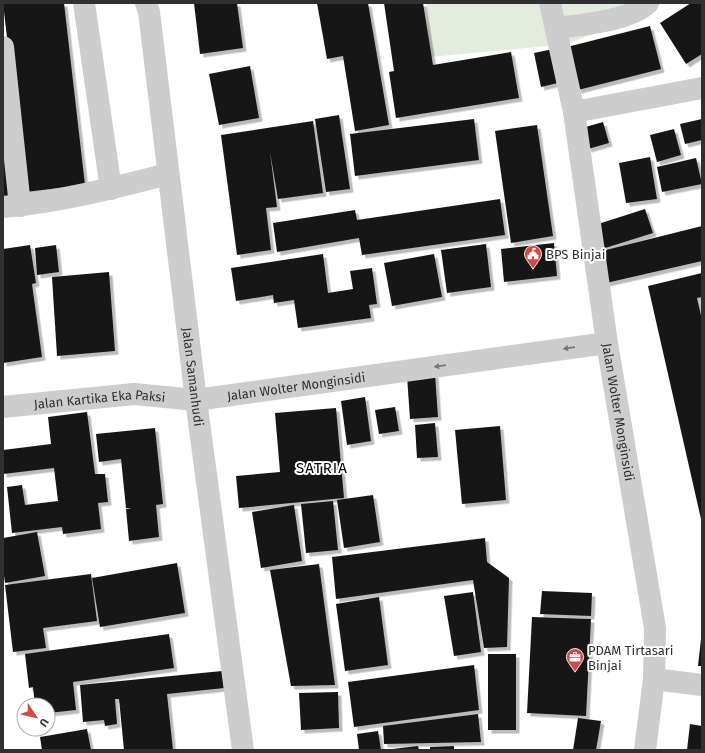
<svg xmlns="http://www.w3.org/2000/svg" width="705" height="753" viewBox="0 0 705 753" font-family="'Fira Sans',sans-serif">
<defs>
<filter id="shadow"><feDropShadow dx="3.5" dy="3.5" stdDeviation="0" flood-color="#0004"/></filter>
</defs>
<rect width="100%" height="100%" fill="#fff"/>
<polygon fill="#e4ebdf" points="426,3 662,3 569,44 430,57"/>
<g fill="#171717" filter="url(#shadow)">
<polygon points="3,3 64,3 85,185 25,192"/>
<polygon points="194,3 237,3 243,48 200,54"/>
<polygon points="317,3 368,3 389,125 355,131 343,56 327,59"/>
<polygon points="384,3 423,3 433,65 511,52 519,98 396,118 389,72 394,71"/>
<polygon points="691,3 702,3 702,54 686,64 660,23"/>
<polygon points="650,26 661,69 578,90 567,47"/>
<polygon points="558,48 566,81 541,87 534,53"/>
<polygon points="250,66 259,118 219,125 209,74"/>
<polygon points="3,101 14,202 3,204"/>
<polygon points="339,115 350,189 326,192 315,119"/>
<polygon points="474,119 479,160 355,176 350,134"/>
<polygon points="702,119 702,140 685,144 680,124"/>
<polygon points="313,121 323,193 278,199 270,152 277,207 266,208 271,250 237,255 221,135"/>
<polygon points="603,122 609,143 588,149 582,128"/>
<polygon points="537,125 553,236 511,243 495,131"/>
<polygon points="674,129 681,155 657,162 650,135"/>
<polygon points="650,157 657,199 626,203 619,163"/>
<polygon points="696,158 702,184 662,192 657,167"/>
<polygon points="500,199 505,235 362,255 359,238 277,252 273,223 355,210 357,220"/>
<polygon points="645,209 653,233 602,249 595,225"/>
<polygon points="702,226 702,261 606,283 602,251"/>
<polygon points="554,243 557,276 504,282 501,249"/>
<polygon points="486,244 491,287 447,293 441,250"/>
<polygon points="30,245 36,283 32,284 42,357 3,363 3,249"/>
<polygon points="56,245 59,272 37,275 35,248"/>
<polygon points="323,254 328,293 353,289 350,271 372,268 377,304 369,305 371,318 298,328 294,300 274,303 273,295 236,301 231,268"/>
<polygon points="434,254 442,297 392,306 384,263"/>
<polygon points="109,272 115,351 57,356 52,277"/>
<polygon points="702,273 702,297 697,298 702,320 701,519 648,286"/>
<polygon points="435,374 438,417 410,419 407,376"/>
<polygon points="365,397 371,441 347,445 341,401"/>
<polygon points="395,407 399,431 379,434 375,410"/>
<polygon points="336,408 344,498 239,508 236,476 280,472 275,413"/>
<polygon points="87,412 95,474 105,474 108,502 98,503 101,529 63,534 62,527 12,533 7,487 22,485 25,505 58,501 54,468 3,474 3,450 51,444 48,417"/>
<polygon points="435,423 438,457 417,458 415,425"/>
<polygon points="500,426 506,500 462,504 455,430"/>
<polygon points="155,428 163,504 156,505 159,537 129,541 126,509 132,508 126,508 121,459 99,462 96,434"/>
<polygon points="373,495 380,542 344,548 337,500"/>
<polygon points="333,501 338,550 306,553 301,504"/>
<polygon points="294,505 302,561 261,568 252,512"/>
<polygon points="37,532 45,576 5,583 3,569 3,538"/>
<polygon points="485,538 487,562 509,578 507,647 484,648 473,580 336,599 332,557"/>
<polygon points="177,563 185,613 100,627 92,578"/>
<polygon points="319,564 335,685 291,686 270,570"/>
<polygon points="91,574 97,621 43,628 46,648 13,652 5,585"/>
<polygon points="542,591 592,593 591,616 540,614"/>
<polygon points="473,592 481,652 454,656 444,596"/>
<polygon points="379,597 388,665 345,671 336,604"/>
<polygon points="532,617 591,619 586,716 527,713"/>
<polygon points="169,634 174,668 73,682 76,710 48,713 48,705 35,705 33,687 29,688 25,654"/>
<polygon points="701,639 702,639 702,666 698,666"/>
<rect x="488" y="654" width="28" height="76"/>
<polygon points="474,665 479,710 354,727 348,682"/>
<polygon points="222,671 224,688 167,694 173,750 124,750 119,699 115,699 117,724 105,726 104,720 83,722 80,685"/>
<polygon points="338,692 339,728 301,730 299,693"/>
<polygon points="478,714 481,742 384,744 383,726"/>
<polygon points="578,718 601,721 596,750 573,750"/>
<polygon points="690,724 702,726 702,750 687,750"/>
<polygon points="87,729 91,750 42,750 40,737"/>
<polygon points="378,731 381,750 359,750 357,734"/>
<polygon points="418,746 419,750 393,750 392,749"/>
<polygon points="454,746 454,750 430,750 430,747"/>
</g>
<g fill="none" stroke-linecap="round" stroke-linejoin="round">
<g stroke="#cdcdcd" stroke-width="22">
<polyline points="84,3 111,189"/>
<path id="s1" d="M 146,3 L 149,12 L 196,400 L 243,750"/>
<path id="s2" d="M 550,3 L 574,112 L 607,343 L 655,628 L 654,679 L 645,750"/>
<path d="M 556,28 C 580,25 630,21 648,3"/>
<polyline points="3,47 20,206"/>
<polyline points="574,112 702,88"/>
<path d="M 3,207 C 59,202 114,188 168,174"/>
<path id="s3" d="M 3,407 L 134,394 L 196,400 L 607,343"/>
<polyline points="654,679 702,685"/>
</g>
</g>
<defs><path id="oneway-solid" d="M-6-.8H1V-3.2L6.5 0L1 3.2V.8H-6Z"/></defs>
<g fill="#777">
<use href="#oneway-solid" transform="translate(569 348) rotate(172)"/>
<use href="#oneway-solid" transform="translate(440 366) rotate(172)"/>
</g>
<defs>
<symbol id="civic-pin" viewBox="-11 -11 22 30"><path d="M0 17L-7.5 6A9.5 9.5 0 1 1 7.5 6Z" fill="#d04b48" stroke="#fff"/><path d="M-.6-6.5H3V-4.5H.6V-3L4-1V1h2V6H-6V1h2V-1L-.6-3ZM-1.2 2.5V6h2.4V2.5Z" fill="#fff"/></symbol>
<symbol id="office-pin" viewBox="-11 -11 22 30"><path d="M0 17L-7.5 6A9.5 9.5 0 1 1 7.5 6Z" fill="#d04b48" stroke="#fff"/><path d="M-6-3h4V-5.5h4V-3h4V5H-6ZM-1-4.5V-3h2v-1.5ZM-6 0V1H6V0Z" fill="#fff"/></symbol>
</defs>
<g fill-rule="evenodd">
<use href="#civic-pin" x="523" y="244" width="20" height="27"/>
<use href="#office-pin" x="565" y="647" width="20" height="27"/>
</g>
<g text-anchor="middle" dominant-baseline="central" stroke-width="4" stroke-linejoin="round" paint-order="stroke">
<g font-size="13" fill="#303030" stroke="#fff" text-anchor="start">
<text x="546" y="254">BPS Binjai</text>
<text x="588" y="650">PDAM Tirtasari<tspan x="588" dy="15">Binjai</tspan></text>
</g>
<g font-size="13" fill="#303030" stroke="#fff">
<text stroke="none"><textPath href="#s1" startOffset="377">Jalan Samanhudi</textPath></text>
<text stroke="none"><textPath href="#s3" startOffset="295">Jalan Wolter Monginsidi</textPath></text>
<text stroke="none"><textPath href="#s3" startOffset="97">Jalan Kartika Eka Paksi</textPath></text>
<text stroke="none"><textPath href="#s2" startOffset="415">Jalan Wolter Monginsidi</textPath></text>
</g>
<g font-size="15" letter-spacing="1" fill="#000" stroke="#fff">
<text x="322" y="468">SATRIA</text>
</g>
</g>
<rect width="705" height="753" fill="none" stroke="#303030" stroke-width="8"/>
<g transform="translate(36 717) rotate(125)"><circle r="19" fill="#ffffff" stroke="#acacac"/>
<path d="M0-3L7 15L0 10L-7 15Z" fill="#d04b48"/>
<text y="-6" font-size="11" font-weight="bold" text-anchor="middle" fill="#303030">U</text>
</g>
</svg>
